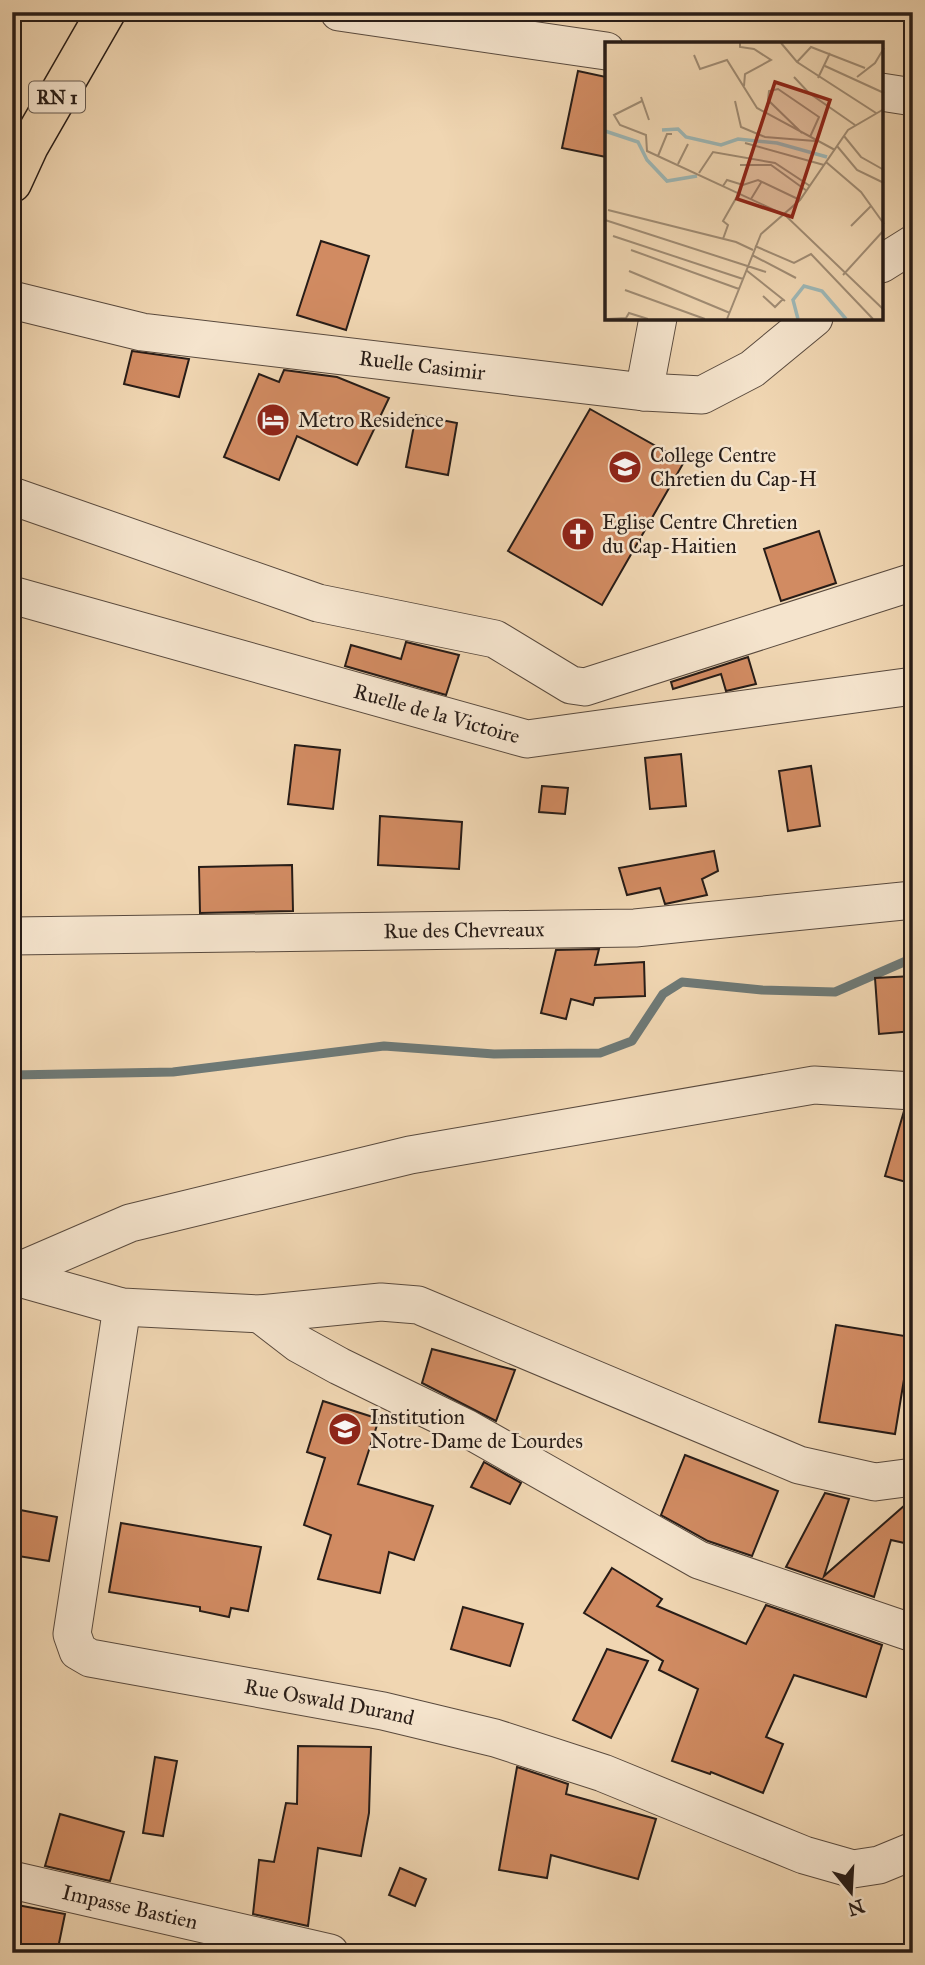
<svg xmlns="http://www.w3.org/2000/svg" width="925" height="1965" viewBox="0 0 925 1965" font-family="'IM FELL Great Primer',serif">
<rect width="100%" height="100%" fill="#f0d6b2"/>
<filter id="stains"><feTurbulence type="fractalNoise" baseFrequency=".00286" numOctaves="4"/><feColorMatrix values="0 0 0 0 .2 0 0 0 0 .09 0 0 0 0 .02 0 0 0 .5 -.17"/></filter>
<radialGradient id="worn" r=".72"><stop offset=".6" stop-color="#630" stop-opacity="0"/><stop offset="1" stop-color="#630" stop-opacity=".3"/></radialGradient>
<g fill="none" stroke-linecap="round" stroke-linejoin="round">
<polyline stroke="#6e7976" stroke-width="9" points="12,1075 173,1072 384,1046 494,1054 600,1053 632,1041 663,994 682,982 762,990 835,992 913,958"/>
</g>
<g fill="#d18b62" stroke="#271c17" stroke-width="2">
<polygon points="578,71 606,77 606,157 562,148"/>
<polygon points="321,241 369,256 346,330 297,315"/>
<polygon points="132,351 189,359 179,397 124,384"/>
<polygon points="284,370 337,377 389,398 357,465 297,436 279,480 224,457 259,374 279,382"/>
<polygon points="590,409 684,462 602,605 508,551"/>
<polygon points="416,415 457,423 448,475 406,467"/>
<polygon points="819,531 836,583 781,601 764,549"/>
<polygon points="406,642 459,655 446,695 345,666 351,645 401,659"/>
<polygon points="748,657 756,684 726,691 721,674 673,689 671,682"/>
<polygon points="295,745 340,750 333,809 288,804"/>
<polygon points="681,754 686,806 650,809 645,758"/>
<polygon points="811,766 820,826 788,831 779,771"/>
<polygon points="542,786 568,788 565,814 539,812"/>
<polygon points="380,816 462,822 459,869 378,865"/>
<polygon points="714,851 718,871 702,879 707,895 665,904 660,888 627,895 619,868"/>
<polygon points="292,865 293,911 200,913 199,867"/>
<polygon points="599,949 595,965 644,962 645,996 595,998 593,1005 571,999 566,1019 541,1013 556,950"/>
<polygon points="913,976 913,1031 879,1034 875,978"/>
<polygon points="904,1111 913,1112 913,1184 885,1176"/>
<polygon points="836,1325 911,1337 895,1434 819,1422"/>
<polygon points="432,1349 515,1370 496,1421 422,1383"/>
<polygon points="323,1401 379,1419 358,1484 433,1506 414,1560 389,1552 380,1593 318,1579 331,1535 304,1525 325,1458 307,1452"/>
<polygon points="685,1455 778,1491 752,1556 708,1541 661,1515"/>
<polygon points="484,1462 521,1483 510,1504 471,1487"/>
<polygon points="825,1493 849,1499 824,1576 913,1498 913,1545 891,1540 874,1597 786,1567"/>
<polygon points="15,1509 57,1517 49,1561 12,1555"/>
<polygon points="121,1523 261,1547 248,1611 231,1608 229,1617 200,1611 200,1607 109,1592"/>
<polygon points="612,1568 662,1599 657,1606 746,1644 766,1605 882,1645 866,1697 794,1675 766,1737 783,1744 763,1793 711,1772 710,1774 672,1761 698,1689 659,1670 663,1661 584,1613"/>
<polygon points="463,1607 523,1624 510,1666 451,1649"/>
<polygon points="607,1649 648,1661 611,1738 573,1720"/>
<polygon points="298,1746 371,1747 369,1813 361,1856 318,1848 308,1926 253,1914 259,1860 274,1862 286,1803 297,1804"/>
<polygon points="155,1757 177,1761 163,1836 143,1833"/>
<polygon points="517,1767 568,1784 566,1794 656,1819 638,1879 551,1855 547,1878 499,1870"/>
<polygon points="60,1814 124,1832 110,1881 45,1866"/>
<polygon points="400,1868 426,1879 415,1906 389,1895"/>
<polygon points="12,1904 65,1914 57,1953 12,1953"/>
</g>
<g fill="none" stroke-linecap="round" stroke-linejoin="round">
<defs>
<g id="minor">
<polyline points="339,12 606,51"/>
<polyline points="881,92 913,97"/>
<polyline points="881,264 913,244"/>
<path id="s1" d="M 12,300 L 142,332 L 644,392 L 702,395 L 752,369 L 814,318"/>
<polyline points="644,392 658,318"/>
<polyline points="12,496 318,603 495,639 571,685 585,687 913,582"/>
<path id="s2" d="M 12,595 L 527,739 L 913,686"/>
<path id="s3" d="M 12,936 L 635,928 L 913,900"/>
<polyline points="12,1274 130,1223 410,1155 814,1085 913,1091"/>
<polyline points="12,1276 122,1307 260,1314 381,1302 418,1305 799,1465 875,1482 913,1477"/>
<path id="s4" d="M 122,1307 L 72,1634 L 78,1651 L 90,1658 L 383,1711 L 495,1738 L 603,1773 L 804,1855 L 853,1869 L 879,1865 L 913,1851"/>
<polyline points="260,1314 299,1344 339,1366 466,1428 699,1560 913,1633"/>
<path id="s5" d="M 12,1880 L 330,1953"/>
</g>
<polyline id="major" points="12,183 29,146 106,12"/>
</defs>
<use href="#minor" stroke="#594a3e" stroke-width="39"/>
<use href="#major" stroke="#271c17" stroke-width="41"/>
<use href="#minor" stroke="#f5e4cd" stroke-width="37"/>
<use href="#major" stroke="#f0d6b2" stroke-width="38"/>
</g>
<defs>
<symbol id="hotel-disc" viewBox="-11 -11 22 22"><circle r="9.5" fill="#8f2418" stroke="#f5e4cd"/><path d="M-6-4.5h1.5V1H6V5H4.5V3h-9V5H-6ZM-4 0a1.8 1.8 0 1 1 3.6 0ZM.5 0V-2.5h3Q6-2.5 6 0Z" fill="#fff"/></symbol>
<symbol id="school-disc" viewBox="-11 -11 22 22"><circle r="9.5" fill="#8f2418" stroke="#f5e4cd"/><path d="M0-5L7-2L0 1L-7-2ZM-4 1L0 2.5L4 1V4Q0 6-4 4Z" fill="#fff"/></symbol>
<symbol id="church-disc" viewBox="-11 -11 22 22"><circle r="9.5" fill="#8f2418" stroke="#f5e4cd"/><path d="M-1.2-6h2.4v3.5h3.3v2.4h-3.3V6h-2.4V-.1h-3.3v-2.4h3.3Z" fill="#fff"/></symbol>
</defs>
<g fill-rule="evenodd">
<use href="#hotel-disc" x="254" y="401" width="38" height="38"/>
<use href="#school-disc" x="606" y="448" width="38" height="38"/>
<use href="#church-disc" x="559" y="515" width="38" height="38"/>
<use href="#school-disc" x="326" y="1410" width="38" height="38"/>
</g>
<g text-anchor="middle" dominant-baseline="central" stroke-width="5" stroke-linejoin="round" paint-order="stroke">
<rect fill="#f5e4cd" stroke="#65584e" stroke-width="2" x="29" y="81.5" width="56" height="31" rx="5"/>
<g font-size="19" font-weight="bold" fill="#271c17">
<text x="57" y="97">RN 1</text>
</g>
<g font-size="21" fill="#271c17" stroke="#f5e4cd">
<text stroke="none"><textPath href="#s1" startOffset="416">Ruelle Casimir</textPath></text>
<text stroke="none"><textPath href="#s2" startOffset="441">Ruelle de la Victoire</textPath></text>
<text stroke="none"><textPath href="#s3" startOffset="452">Rue des Chevreaux</textPath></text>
<text stroke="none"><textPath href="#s4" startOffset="606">Rue Oswald Durand</textPath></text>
<text stroke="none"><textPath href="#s5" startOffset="121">Impasse Bastien</textPath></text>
</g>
<g font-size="21" fill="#271c17" stroke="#f5e4cd" text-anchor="start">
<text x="298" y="420">Metro Residence</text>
<text x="650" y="455">College Centre<tspan x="650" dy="24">Chretien du Cap-H</tspan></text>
<text x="602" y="522">Eglise Centre Chretien<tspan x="602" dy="24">du Cap-Haitien</tspan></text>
<text x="370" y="1417">Institution<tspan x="370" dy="24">Notre-Dame de Lourdes</tspan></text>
</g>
</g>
<g transform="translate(605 42)">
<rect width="278" height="278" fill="#f0d6b2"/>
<path fill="none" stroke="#9db7b6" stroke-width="3.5" d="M 57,88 L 73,87 L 81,95 L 116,103 L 133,97 L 172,101 L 222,115M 0,89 L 33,100 L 42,118 L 62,139 L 92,134M 193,277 L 188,258 L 199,244 L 217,249 L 241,277"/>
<path fill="none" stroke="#a08c74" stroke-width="2" d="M 135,1 L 135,5 L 149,7 L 166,18 L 140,32 L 139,44M 176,1 L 192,20 L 271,71M 89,13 L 95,27 L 122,18 L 152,66 L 230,108M 192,20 L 206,5 L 260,26M 220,24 L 279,51M 189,35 L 204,51 L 250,83M 252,35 L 270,21 L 279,6M 213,36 L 225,11M 36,55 L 44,78M 37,59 L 9,73 L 15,83 L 41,93 L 42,109 L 180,173 L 279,268M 130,59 L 136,85 L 160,95 L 210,99M 197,91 L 163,58 L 164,49 L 173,47 L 214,75 L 205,95M 239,94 L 256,115 L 279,128M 140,101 L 219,123M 232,104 L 252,128 L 279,141M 53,114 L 62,92 L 67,92M 221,120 L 256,150 L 279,182M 73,122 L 83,102M 135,123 L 166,123 L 202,149M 94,131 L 108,110 L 170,121 L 205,144M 118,144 L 122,138 L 138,143 L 153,138 L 195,158M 146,157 L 157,139M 3,168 L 131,200 L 148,208M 0,178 L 161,230M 246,184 L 266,164M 8,194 L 138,237M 118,197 L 123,183 L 118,179 L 134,151M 150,204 L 189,221 L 206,212 L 268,277M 26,208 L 134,247M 147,213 L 191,236M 141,228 L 180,259M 24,229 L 125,271M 238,233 L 279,188M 20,248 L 100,277M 158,254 L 170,265 L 178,257M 2,277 L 21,276 L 24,271 L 43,277M 122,277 L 156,192 L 195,158 L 243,88 L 279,67"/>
<path fill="#8f2418" fill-opacity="0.15" stroke="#8f2418" stroke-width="3.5" d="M 170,40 L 225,58 L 187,175 L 132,157 Z"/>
<rect width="278" height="278" fill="none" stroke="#271c17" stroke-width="3.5"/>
</g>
<rect width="925" height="1965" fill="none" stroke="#f0d6b2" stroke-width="42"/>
<rect x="14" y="14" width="897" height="1937" fill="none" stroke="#271c17" stroke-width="3.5"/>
<rect x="21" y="21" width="883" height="1923" fill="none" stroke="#271c17" stroke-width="2"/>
<g transform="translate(851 1892) rotate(162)" stroke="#f5e4cd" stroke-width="5" paint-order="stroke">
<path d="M0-5L12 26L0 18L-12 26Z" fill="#271c17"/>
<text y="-10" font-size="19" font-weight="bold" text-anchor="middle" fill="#271c17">N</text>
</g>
<rect width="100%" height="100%" filter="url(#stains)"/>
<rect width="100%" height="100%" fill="url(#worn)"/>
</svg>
